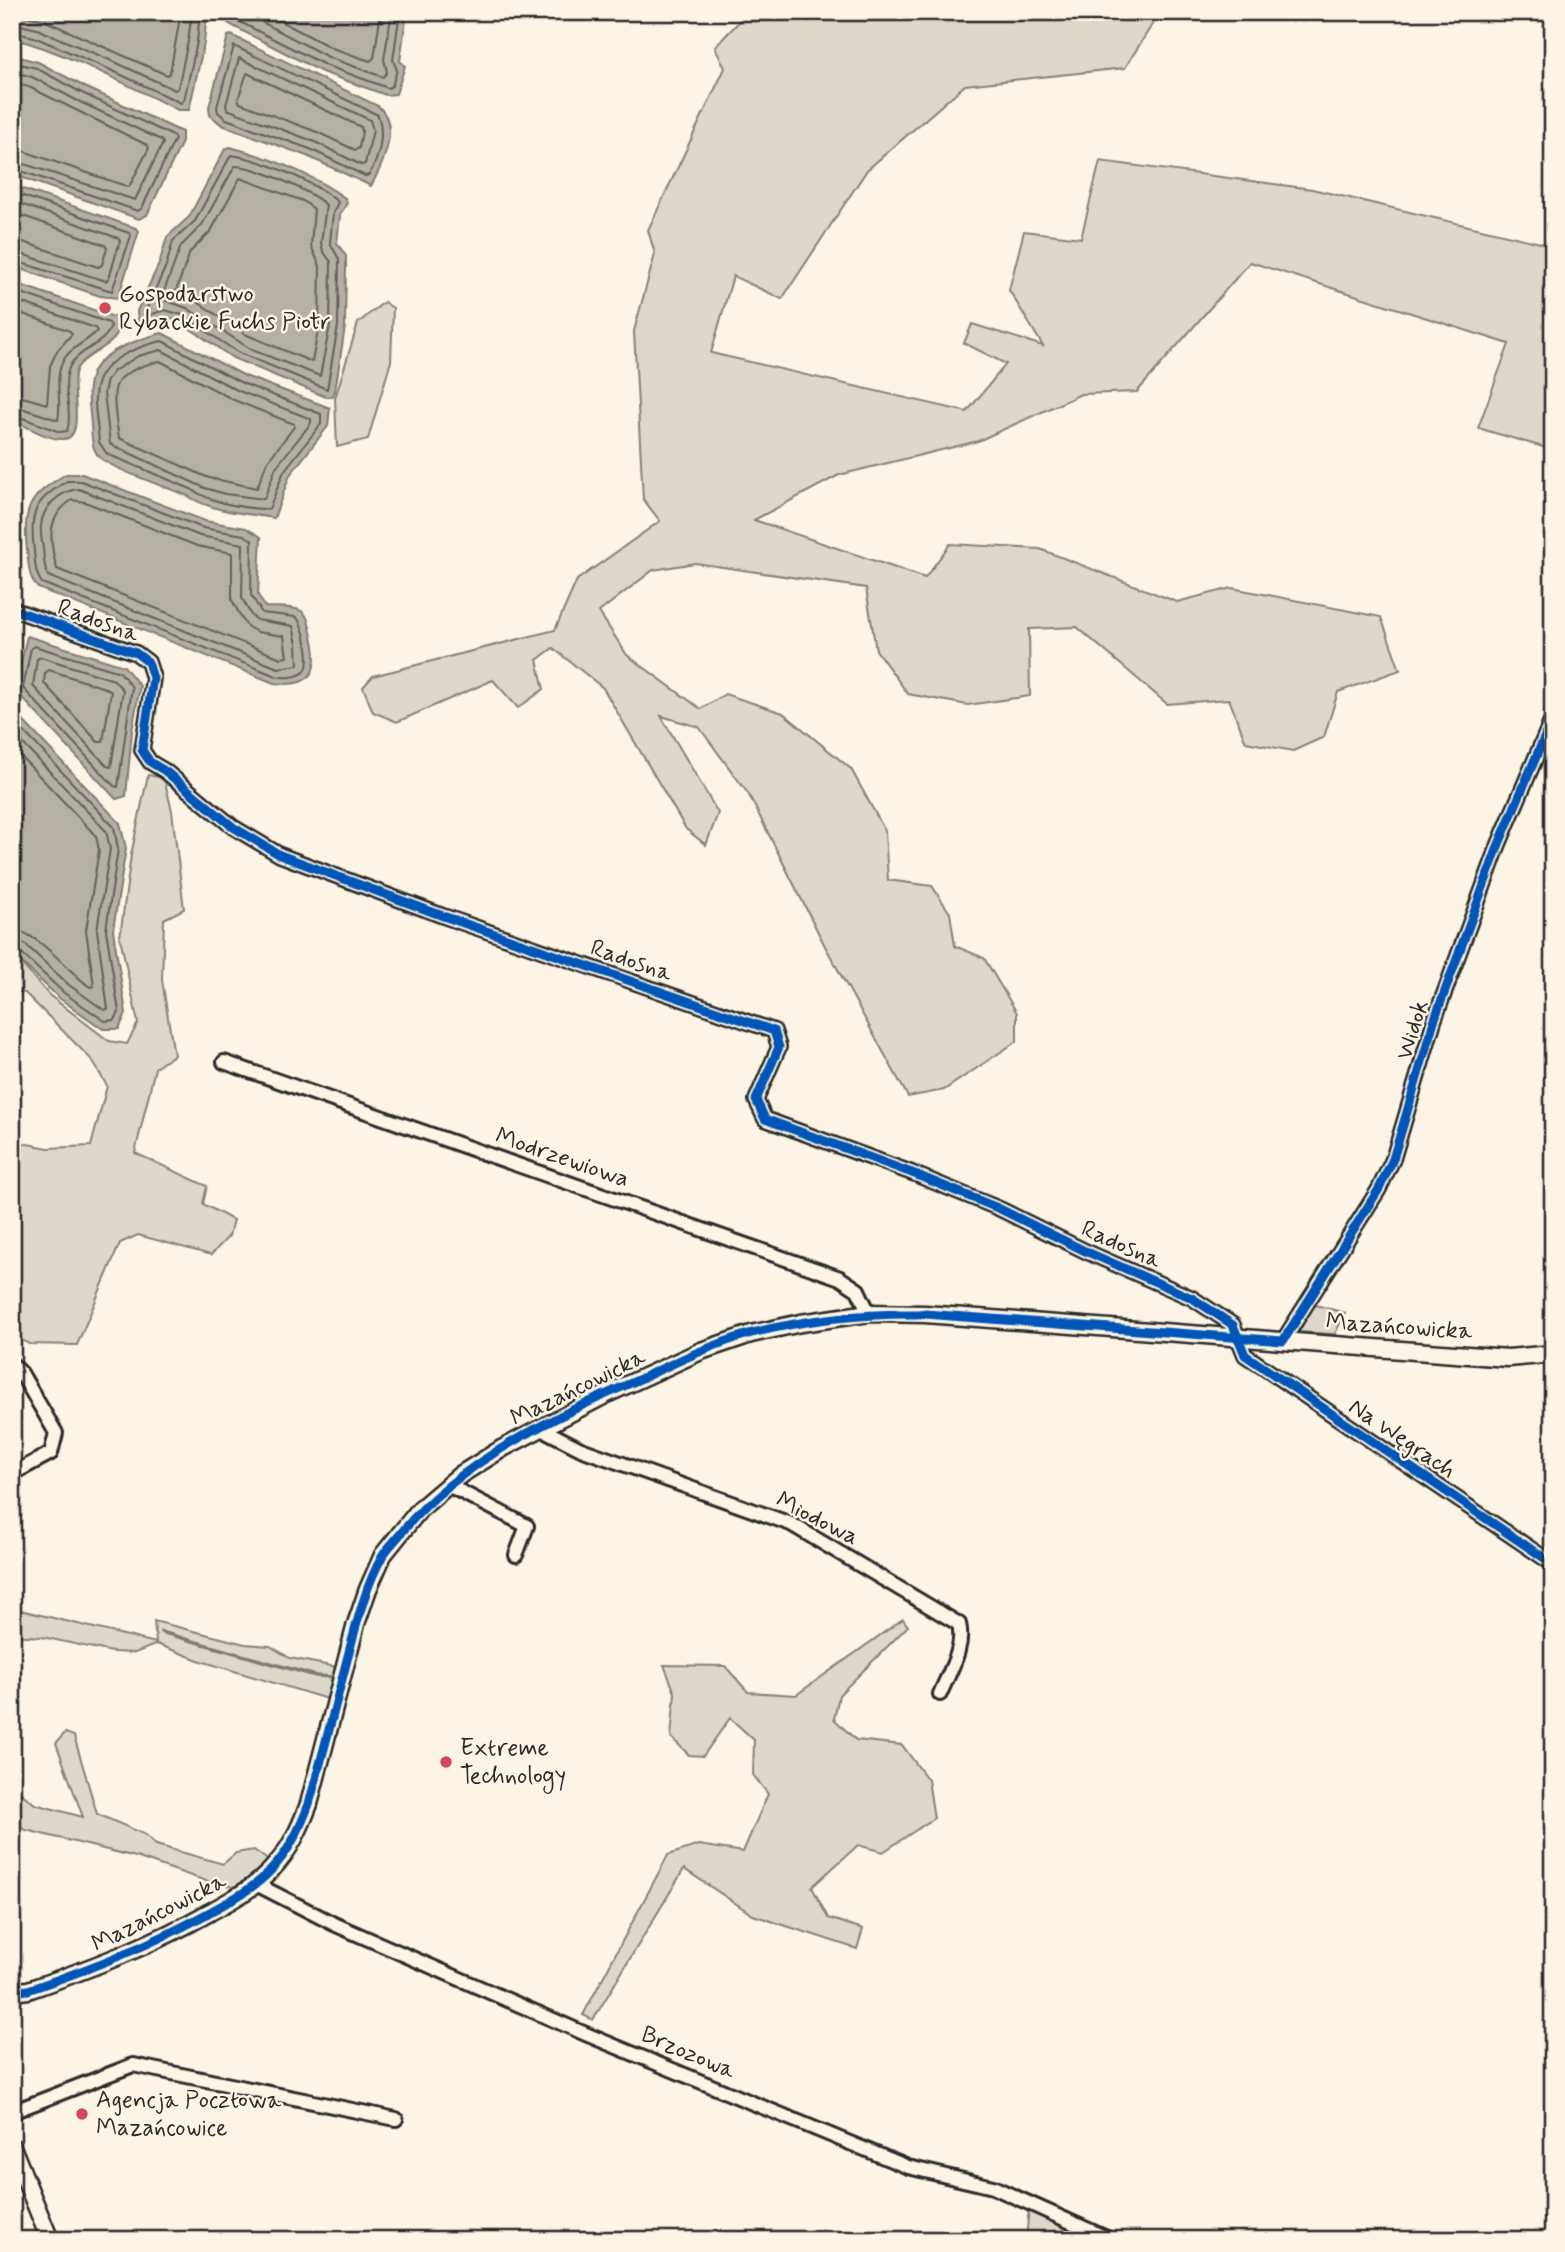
<svg xmlns="http://www.w3.org/2000/svg" width="1565" height="2252" viewBox="0 0 1565 2252" font-family="Mynerve,sans-serif">
<rect width="100%" height="100%" fill="#fcf5e5"/>
<filter id="ink" filterUnits="userSpaceOnUse"><feTurbulence type="fractalNoise" baseFrequency=".0143" numOctaves="2"/><feDisplacementMap in="SourceGraphic" scale="14" xChannelSelector="R" yChannelSelector="G"/><feConvolveMatrix kernelMatrix="1 2 1 2 8 2 1 2 1" color-interpolation-filters="sRGB"/></filter>
<g filter="url(#ink)">
<g fill="#ded8ca" stroke="#84827a" stroke-width="2">
<polygon points="748,12 1160,12 1125,68 965,85 867,170 782,299 733,276 711,353 967,412 1006,364 964,343 972,324 1043,346 1009,290 1024,231 1081,238 1100,161 1312,189 1553,246 1553,450 1478,428 1509,344 1250,262 1137,392 1081,394 978,441 839,475 754,520 925,578 950,544 1040,549 1177,602 1232,588 1381,617 1400,670 1338,692 1324,737 1293,751 1246,742 1229,699 1167,704 1077,627 1029,629 1030,696 968,705 908,694 876,650 866,588 695,563 653,570 599,612 627,655 701,709 725,694 783,713 851,769 885,831 888,880 932,886 950,913 955,946 984,958 1017,1013 1017,1041 944,1090 908,1097 825,946 749,795 699,727 661,716 718,813 706,845 686,829 603,688 553,648 537,660 544,689 518,708 493,680 397,722 373,712 363,687 373,676 555,630 577,580 660,521 643,499 634,331 655,254 648,230 725,68 715,47"/>
<polygon points="384,302 393,308 391,361 368,439 337,447 335,398 358,323"/>
<polygon points="148,775 164,778 172,811 184,909 164,919 162,980 174,1055 155,1068 135,1153 207,1186 203,1204 233,1220 229,1236 211,1255 138,1235 120,1243 77,1345 29,1344 12,1335 12,1141 48,1148 91,1146 107,1086 92,1060 25,993 12,991 12,953 49,995 109,1041 127,1044 138,1023 120,937 131,855"/>
<polygon points="1312,1304 1345,1313 1335,1334 1299,1332"/>
<polygon points="12,1608 156,1643 154,1621 245,1644 270,1646 290,1658 336,1667 327,1699 201,1661 157,1644 135,1653 112,1652 42,1637 12,1635"/>
<polygon points="903,1619 908,1626 839,1695 834,1719 856,1740 902,1745 928,1780 934,1818 883,1852 858,1845 812,1887 828,1918 863,1929 857,1949 753,1915 684,1869 593,2020 583,2015 668,1855 699,1845 743,1852 768,1794 753,1775 754,1740 730,1718 703,1756 689,1755 671,1737 675,1693 664,1665 725,1666 748,1692 796,1695"/>
<polygon points="65,1733 74,1736 97,1814 146,1835 156,1845 223,1864 236,1853 254,1850 269,1861 254,1876 233,1887 206,1881 136,1857 26,1830 12,1822 12,1786 35,1804 83,1817 56,1743"/>
<polygon points="1029,2207 1101,2240 1026,2240"/>
</g>
<g fill="#b4b0a5" stroke="#7d7b74" stroke-width="2">
<path d="M 12,12 L 207,12 L 204,43 L 189,110 L 178,110 C 125,84 70,54 12,38 Z"/>
<polygon points="228,12 407,12 400,61 405,66 396,94 386,95 322,72 231,25 227,22"/>
<path d="M 231,35 L 378,106 C 401,125 383,164 371,186 L 307,156 L 222,125 L 210,115 L 209,107 L 228,36 Z"/>
<polygon points="12,55 38,62 85,87 182,132 182,142 147,215 139,219 12,174"/>
<path d="M 230,147 C 272,158 310,173 345,198 L 347,203 L 340,215 L 337,243 L 346,256 L 346,265 L 345,327 L 335,391 L 332,397 L 326,397 L 233,358 L 179,321 L 164,317 L 141,324 L 138,323 L 137,311 L 159,264 L 167,237 L 189,217 L 225,149 Z"/>
<polygon points="12,185 136,228 139,231 118,298 100,296 12,266"/>
<path d="M 12,282 L 117,318 C 126,346 89,349 77,368 C 68,384 88,440 62,439 C 47,439 27,426 12,420 Z"/>
<path d="M 162,333 L 245,376 L 330,408 L 328,426 L 290,475 L 274,518 C 246,513 212,512 188,496 C 164,486 122,473 103,460 C 91,452 92,438 91,425 C 90,409 86,392 91,377 C 98,351 140,339 162,333 Z"/>
<path d="M 66,474 L 82,474 L 205,521 L 246,528 L 261,537 L 258,595 L 265,607 C 276,608 294,606 303,612 C 309,617 309,625 311,632 C 320,666 316,689 274,683 L 38,588 C 28,577 29,565 27,551 C 23,507 28,497 66,474 Z"/>
<polygon points="27,636 124,666 140,686 132,731 126,796 116,799 15,690"/>
<polygon points="12,709 120,823 126,848 113,930 126,1013 119,1029 103,1029 59,998 12,953"/>
</g>
<g fill="none" stroke-linecap="round" stroke-linejoin="round">
<g stroke="#62605c" stroke-width="2">
<polyline points="234,12 236,20 325,65 388,88 392,86 397,70 393,60 400,12"/>
<polyline points="243,12 328,57 383,77 387,72 384,59 392,12"/>
<polyline points="263,12 332,48 370,61 374,58 381,12"/>
<polyline points="12,13 41,19 167,75 170,73 181,12"/>
<polyline points="12,23 37,29 117,63 175,90 178,88 188,41 192,12"/>
<polyline points="12,32 34,37 113,71 181,103 184,100 197,42 200,12"/>
<path d="M 234,46 L 378,115 C 385,135 379,158 369,175 L 365,176 L 310,149 L 226,119 L 218,112 L 217,107 Z"/>
<polygon points="239,58 370,120 373,130 365,164 361,165 313,141 227,109 226,105"/>
<polyline points="12,62 36,68 82,93 173,136 175,139 142,208 138,211 12,168"/>
<polyline points="12,71 32,77 78,101 161,140 163,143 135,200 12,160"/>
<polygon points="247,73 361,127 362,131 359,148 355,150 317,132 240,103 238,99"/>
<polyline points="12,82 29,87 147,145 149,148 129,187 23,151 12,149"/>
<path d="M 231,155 C 261,159 315,182 338,202 L 333,213 L 330,243 L 339,259 L 338,326 L 327,389 L 237,352 L 182,315 L 165,310 L 149,315 L 145,312 L 166,266 L 173,241 L 195,221 Z"/>
<path d="M 235,166 C 256,166 310,191 326,205 L 321,243 L 323,251 L 331,262 L 330,325 L 320,376 L 252,350 L 187,308 L 161,299 L 181,246 L 202,225 Z"/>
<polygon points="240,178 303,201 314,209 311,246 320,266 319,325 312,362 247,335 193,299 176,291 190,252 211,231"/>
<polyline points="12,192 129,233 131,236 112,291 12,260"/>
<polyline points="12,201 118,238 120,241 109,278 106,281 12,251"/>
<polyline points="12,212 105,245 107,248 102,265 98,267 23,242 12,240"/>
<path d="M 12,290 L 109,323 L 111,326 C 105,345 82,347 71,364 C 59,384 74,410 67,431 L 60,432 L 12,414"/>
<path d="M 12,299 L 95,328 L 97,331 C 89,340 76,345 67,355 C 51,374 63,399 58,420 L 12,405"/>
<polyline points="12,310 70,331 72,334 57,351 50,366 47,404 12,394"/>
<path d="M 162,341 L 242,383 L 321,414 L 321,424 L 284,471 L 269,509 C 244,509 212,503 191,489 L 107,454 L 99,442 C 96,406 85,378 120,357 C 134,349 147,344 162,341 Z"/>
<polygon points="161,350 239,391 311,419 311,423 276,467 264,499 225,494 205,488 110,444 104,393 107,380 114,371 138,356"/>
<path d="M 160,361 L 234,400 L 294,424 L 294,427 L 267,462 L 257,488 L 209,478 L 119,438 C 117,427 112,397 116,386 C 121,372 146,364 160,361 Z"/>
<path d="M 67,481 L 81,481 L 203,528 L 244,535 L 252,540 L 251,595 L 262,613 L 296,617 C 304,623 313,664 304,672 C 297,678 284,678 276,676 L 42,583 C 35,574 35,562 34,551 C 30,512 33,502 67,481 Z"/>
<path d="M 79,489 L 200,536 L 243,544 L 242,598 L 251,615 L 257,620 L 293,626 L 297,644 L 298,665 L 278,668 L 48,576 C 44,568 44,558 43,549 C 42,541 40,533 41,526 C 42,507 61,490 79,489 Z"/>
<path d="M 72,500 L 85,502 L 197,546 L 232,553 L 232,600 L 242,619 L 248,627 L 257,632 L 284,636 L 287,657 L 281,658 L 57,569 C 49,541 46,517 72,500 Z"/>
<polygon points="34,646 120,672 132,687 118,787 114,786 23,688 31,648"/>
<polygon points="41,657 114,680 123,690 111,767 107,766 33,686 37,659"/>
<polygon points="49,670 108,689 111,692 103,742 98,742 44,683 45,673"/>
<polyline points="12,719 114,827 118,849 106,930 119,1012 115,1020 105,1021 64,993 19,951 12,949"/>
<polyline points="12,732 106,831 110,849 97,930 108,1009 104,1010 69,985 25,944 12,941"/>
<path d="M 12,747 L 96,836 L 99,850 L 86,930 L 94,986 L 90,987 C 68,972 38,931 12,930"/>
</g>
<polyline stroke="#7d7b74" stroke-width="3.5" points="161,1632 316,1676 333,1677"/>
<defs>
<g id="minor">
<polyline points="12,607 15,610 136,653 148,662 153,678 142,750 150,762 165,771 233,827 280,855 443,916 774,1031 779,1047 756,1100 765,1119 912,1173 1000,1209 1085,1251 1192,1298 1233,1325 1245,1355 1553,1564"/>
<polyline points="224,1062 840,1278 858,1290 869,1313"/>
<polyline points="1283,1341 1379,1189 1393,1159 1434,1021 1499,844 1553,717"/>
<polyline points="12,1364 21,1373 56,1433 51,1453 12,1474"/>
<path d="M 540,1428 L 581,1449 L 791,1524 L 959,1624 C 965,1648 949,1672 940,1694"/>
<polyline points="448,1485 527,1526 516,1555"/>
<polyline points="256,1884 334,1924 588,2035 908,2167 993,2187 1111,2240"/>
<polyline points="12,2112 133,2065 396,2119"/>
</g>
<g id="tertiary">
<path d="M 12,1992 L 28,1990 C 92,1968 152,1945 210,1912 C 232,1900 256,1887 272,1869 C 290,1850 300,1828 309,1804 L 356,1624 L 368,1589 L 383,1555 L 420,1509 L 460,1475 L 503,1448 L 609,1393 L 701,1351 L 751,1334 L 801,1323 L 869,1313 L 925,1314 L 1508,1358 L 1553,1354"/>
<polyline points="12,2147 50,2240"/>
</g>
</defs>
<use href="#minor" stroke="#2b2b2b" stroke-width="18"/>
<use href="#tertiary" stroke="#2b2b2b" stroke-width="21"/>
<use href="#minor" stroke="#fcf5e5" stroke-width="12"/>
<use href="#tertiary" stroke="#fcf5e5" stroke-width="16"/>
<defs>
<g id="cycleway">
<polyline points="12,607 15,610 136,653 148,662 153,678 142,750 150,762 165,771 233,827 280,855 443,916 774,1031 779,1047 756,1100 765,1119 912,1173 1000,1209 1085,1251 1192,1298 1233,1325 1245,1355 1553,1564"/>
<path d="M 12,1992 L 28,1990 C 92,1968 152,1945 210,1912 C 232,1900 256,1887 272,1869 C 290,1850 300,1828 309,1804 C 323,1755 335,1706 348,1656 C 357,1623 365,1587 382,1557 C 387,1548 396,1540 402,1532 C 460,1460 557,1416 640,1379 C 676,1362 713,1344 752,1333 C 811,1318 865,1313 925,1314 L 1283,1341 L 1379,1189 L 1393,1159 L 1434,1021 L 1499,844 L 1553,717"/>
</g>
</defs>
<use href="#cycleway" stroke="#fcf5e5" stroke-width="13"/>
<use href="#cycleway" stroke="#0057b8" stroke-width="9"/>
</g>
</g>
<g fill="#d1495b" stroke="#fcf5e5" stroke-width="2.5">
<circle cx="105" cy="308" r="7"/>
<circle cx="446" cy="1762" r="7"/>
<circle cx="82" cy="2114" r="7"/>
</g>
<g text-anchor="middle" dominant-baseline="central" stroke-width="5" stroke-linejoin="round" paint-order="stroke">
<g font-size="24" fill="#2b2b2b" stroke="#fcf5e5" text-anchor="start">
<text x="119" y="294">Gospodarstwo<tspan x="119" dy="28">Rybackie Fuchs Piotr</tspan></text>
<text x="460" y="1748">Extreme<tspan x="460" dy="28">Technology</tspan></text>
<text x="96" y="2100">Agencja Pocztowa<tspan x="96" dy="28">Mazańcowice</tspan></text>
</g>
<g font-size="24" fill="#2b2b2b" stroke="#fcf5e5">
<text transform="translate(98 621) rotate(20)">Radosna</text>
<text transform="translate(631 961) rotate(19)">Radosna</text>
<text transform="translate(1413 1030) rotate(-73)">Widok</text>
<text transform="translate(562 1158) rotate(19)">Modrzewiowa</text>
<text transform="translate(1121 1245) rotate(24)">Radosna</text>
<text transform="translate(1399 1327) rotate(4)">Mazańcowicka</text>
<text transform="translate(578 1388) rotate(-26)">Mazańcowicka</text>
<text transform="translate(1402 1439) rotate(34)">Na Węgrach</text>
<text transform="translate(817 1519) rotate(27)">Miodowa</text>
<text transform="translate(159 1913) rotate(-27)">Mazańcowicka</text>
<text transform="translate(688 2053) rotate(23)">Brzozowa</text>
</g>
</g>
<rect width="1565" height="2252" fill="none" stroke="#fcf5e5" stroke-width="42"/>
<rect x="21" y="21" width="1523" height="2210" fill="none" stroke="#2b2b2b" stroke-width="2.5" filter="url(#ink)"/>
</svg>
